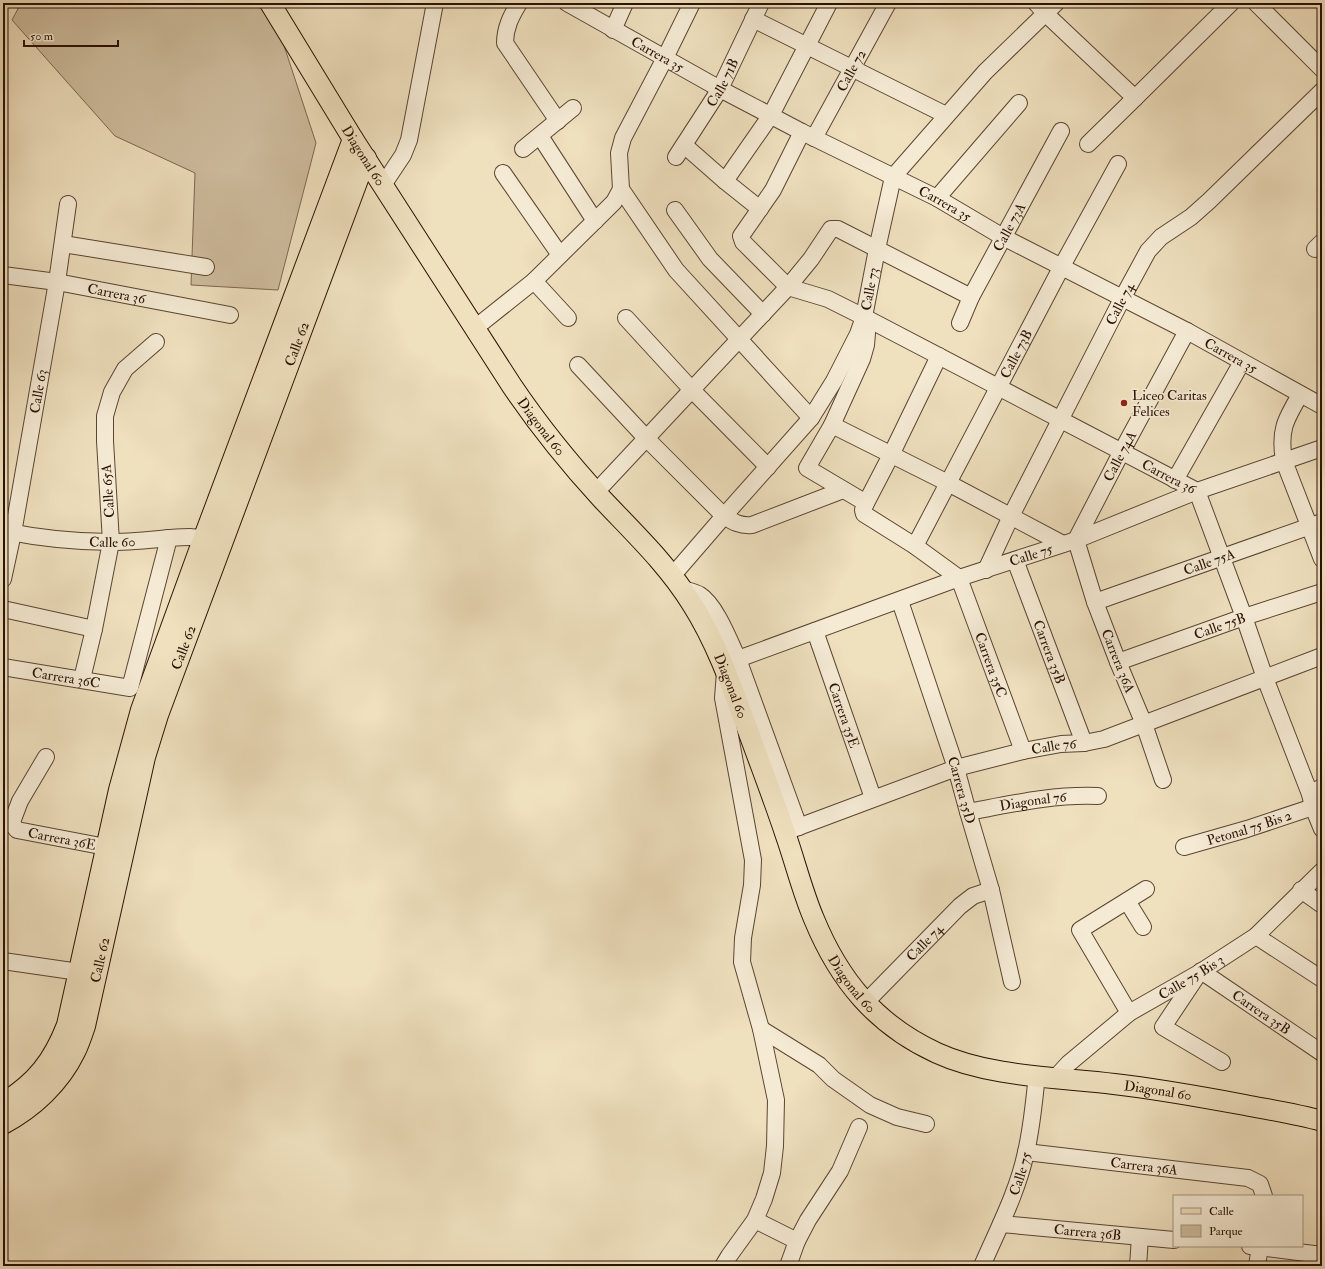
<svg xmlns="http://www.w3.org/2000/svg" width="1325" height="1269" viewBox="0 0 1325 1269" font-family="'IM FELL Double Pica',serif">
<rect width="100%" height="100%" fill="#efe0be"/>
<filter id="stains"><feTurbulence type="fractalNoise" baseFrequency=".005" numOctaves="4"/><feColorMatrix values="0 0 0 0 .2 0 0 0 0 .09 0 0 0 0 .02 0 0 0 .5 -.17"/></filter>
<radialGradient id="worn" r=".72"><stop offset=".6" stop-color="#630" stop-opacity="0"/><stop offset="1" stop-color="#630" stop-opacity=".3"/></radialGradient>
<polygon fill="#cebd9e" stroke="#7c6750" points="21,3 270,3 316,143 278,290 191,285 195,173 115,136 12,20"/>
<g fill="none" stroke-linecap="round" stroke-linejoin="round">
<defs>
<g id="minor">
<path d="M 519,3 C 511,16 505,28 505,43 L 558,121"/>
<path id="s1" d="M 567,3 L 720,89 L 802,132 L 937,198 L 1003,237 L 1187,331 L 1322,406"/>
<polyline points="1036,3 1046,14 1135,98"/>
<polyline points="1256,3 1322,69"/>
<polyline points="753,19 946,115"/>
<polyline points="613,30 625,3"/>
<path id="s2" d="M 802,132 L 773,190 L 741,236 L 743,242 L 788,287 L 828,299 L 864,317 L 1197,491 L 1244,617 L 1265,678 L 1310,794 L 1313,807 L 1322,829"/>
<polyline points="540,136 595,221"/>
<path id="s3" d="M 814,138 L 888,3"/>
<polyline points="1088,144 1135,98 1231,3"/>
<polyline points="684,145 725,181 760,209"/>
<polyline points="523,149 573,108"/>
<path id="s4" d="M 676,157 L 720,89 L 761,3"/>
<polyline points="503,173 560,255"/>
<polyline points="725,181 771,115 829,3"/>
<polyline points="383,185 403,155 409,140 435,3"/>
<polyline points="621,189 676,270 811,418"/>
<polyline points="937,198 1019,103"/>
<polyline points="675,210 710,259 763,314"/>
<polyline points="63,244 206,267"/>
<polyline points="1315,249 1322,242"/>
<path id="s5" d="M 3,275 L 57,282 L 230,315"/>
<polyline points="534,281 568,318"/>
<polyline points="626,318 692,390 768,467"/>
<polyline points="865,321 867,333 866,345 862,359 832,425 807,468 866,503"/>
<path id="s6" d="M 960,323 L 971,297 L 1061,131"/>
<polyline points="475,328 534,281 614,202 621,189 619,153 623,138 665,58 692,3"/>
<path id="s7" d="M 939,356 L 891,455 L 866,503 L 863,510 L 864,514 L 915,546 L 959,578 L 1023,751"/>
<path d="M 578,365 L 647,439 L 724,516 C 733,522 740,526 752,525 L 843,490"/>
<path d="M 1300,395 C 1285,420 1279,431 1284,461 L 1322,559"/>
<polyline points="832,425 948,483 1063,544"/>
<polyline points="1175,480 1242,362"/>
<polyline points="596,492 788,287 811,259 831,229 838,229 971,297"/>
<path id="s8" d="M 4,531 C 39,538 75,542 111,542 C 130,542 150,540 169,538 C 185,537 199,536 215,540"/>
<path id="s9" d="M 915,546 L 1062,266 L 1118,164"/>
<path id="s10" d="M 1015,560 L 1084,743"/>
<path id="s11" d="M 986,570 L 1011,516 L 1123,297 L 1148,251 L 1161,237 L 1191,217 L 1209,201 L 1322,91"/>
<path id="s12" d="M 673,575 L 724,516 L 811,418 L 834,381 L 858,334 L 864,317 L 877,249 L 893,177 L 985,72 L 1056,3"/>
<path id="s13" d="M 3,579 L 13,533 L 57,282 L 68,204"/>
<path d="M 682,589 C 689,591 695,592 700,595 C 716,605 730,642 738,659 L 799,827"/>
<path id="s14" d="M 900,601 L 956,768 L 968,812 L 991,890 L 1012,982"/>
<path id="s15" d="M 1095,602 L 1322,522"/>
<polyline points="3,609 94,629"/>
<path id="s16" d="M 815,631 L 873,798"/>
<path id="s17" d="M 738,659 L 959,578 L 1076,540 L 1197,491 L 1322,448"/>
<path id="s18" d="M 1118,662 L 1244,617 L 1322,592"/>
<path id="s19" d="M 3,667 L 130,688 L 169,538"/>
<polyline points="82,679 94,629 111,542 105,441 105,416 112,392 125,369 156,342"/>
<path id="s20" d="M 46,757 L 20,801 L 12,822 L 13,825 L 17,830 L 106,847"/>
<path id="s21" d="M 1163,780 L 1144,724 L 1118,662 L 1095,602 L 1076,540 L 1122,451 L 1187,331"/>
<polyline points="1310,794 1322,787"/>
<path id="s22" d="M 968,812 C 1011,804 1054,794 1098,796"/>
<path id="s23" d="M 785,832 L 956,768 L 1023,751 L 1061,744 L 1084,743 L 1104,739 L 1322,656"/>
<path id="s24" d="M 1184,847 L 1247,829 L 1313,807"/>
<polyline points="1301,890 1322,905"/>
<polyline points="1127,901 1143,927"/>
<polyline points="1256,936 1322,979"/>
<polyline points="3,961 79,972"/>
<path id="s25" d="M 1201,971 L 1322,1053"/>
<polyline points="1197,976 1163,1027 1222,1062"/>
<path id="s26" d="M 865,1003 L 960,906 L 973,896 L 991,890"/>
<polyline points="1129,1013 1080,930 1146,889"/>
<polyline points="761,1029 819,1065 833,1079 870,1105 897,1117 926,1124"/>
<path id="s27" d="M 1056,1077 L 1068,1064 L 1129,1013 L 1199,973 L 1256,936 L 1322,871"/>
<path id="s28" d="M 1026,1152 L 1248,1178 L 1260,1184 L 1264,1196"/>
<polyline points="755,1220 797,1241"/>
<path id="s29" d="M 1001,1224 L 1174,1240"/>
<polyline points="1250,1246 1322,1255"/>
<polyline points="723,1266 729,1256 755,1220 764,1199 772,1173 775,1146 776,1100 761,1029 742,962 743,938 752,885 753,860 723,698 725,672"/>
<polyline points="788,1266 797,1241 808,1220 840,1171 859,1127"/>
<path id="s30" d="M 982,1266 C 998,1229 1018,1191 1026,1152 C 1032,1127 1034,1101 1037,1075"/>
<polyline points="1138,1266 1140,1237"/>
<polyline points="1257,1266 1260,1246"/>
</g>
<g id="major">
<path id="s31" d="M 270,3 L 353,139 L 512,386 C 539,426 570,464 602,499 C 634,533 668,565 692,604 C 716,642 731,684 746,725 C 759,761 773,797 785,833 C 795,861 802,891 814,919 C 839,980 876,1025 937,1053 C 989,1077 1057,1077 1114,1084 C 1158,1089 1202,1097 1245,1105 C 1271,1110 1297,1114 1322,1121"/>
<path d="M 3,1103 C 36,1083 53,1061 67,1025 L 119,790 L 141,710 L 204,537 L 353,139"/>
<path id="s32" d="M 3,1124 C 33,1108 60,1083 75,1052 C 79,1044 82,1035 85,1026 L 145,757 L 158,715 L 366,158"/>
</g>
</defs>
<use href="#minor" stroke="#5b4532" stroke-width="18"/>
<use href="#major" stroke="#2a1103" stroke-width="22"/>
<use href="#minor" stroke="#f5ebd5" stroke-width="16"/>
<use href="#major" stroke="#efe0be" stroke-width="20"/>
</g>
<circle fill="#8f2418" stroke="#f5ebd5" stroke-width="1.5" cx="1124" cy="403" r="4"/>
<g text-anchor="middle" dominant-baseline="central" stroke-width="3.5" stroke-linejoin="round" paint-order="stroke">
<g font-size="14" fill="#2a1103" stroke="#f5ebd5">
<text stroke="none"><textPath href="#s1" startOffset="104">Carrera 35</textPath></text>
<text stroke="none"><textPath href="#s3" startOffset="77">Calle 72</textPath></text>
<text stroke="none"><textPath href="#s4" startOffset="88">Calle 71B</textPath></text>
<text stroke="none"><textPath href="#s31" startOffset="179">Diagonal 60</textPath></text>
<text stroke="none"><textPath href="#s1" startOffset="428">Carrera 35</textPath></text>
<text stroke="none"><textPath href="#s6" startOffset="108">Calle 73A</textPath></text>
<text stroke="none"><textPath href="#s12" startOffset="352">Calle 73</textPath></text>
<text stroke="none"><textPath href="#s5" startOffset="115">Carrera 36</textPath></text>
<text stroke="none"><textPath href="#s11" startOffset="298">Calle 74</textPath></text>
<text stroke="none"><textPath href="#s32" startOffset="847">Calle 62</textPath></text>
<text stroke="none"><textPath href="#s9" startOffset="217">Calle 73B</textPath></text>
<text stroke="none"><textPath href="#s1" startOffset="752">Carrera 35</textPath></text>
<text stroke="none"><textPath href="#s13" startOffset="191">Calle 63</textPath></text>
<text stroke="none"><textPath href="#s31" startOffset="503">Diagonal 60</textPath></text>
<text stroke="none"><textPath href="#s21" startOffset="350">Calle 74A</textPath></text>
<text stroke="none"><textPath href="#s2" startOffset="617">Carrera 36</textPath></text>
<text transform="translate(108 491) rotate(-94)">Calle 65A</text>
<text stroke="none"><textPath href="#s8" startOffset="109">Calle 60</textPath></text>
<text stroke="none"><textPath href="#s17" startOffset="311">Calle 75</textPath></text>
<text stroke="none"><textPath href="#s15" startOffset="121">Calle 75A</textPath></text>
<text stroke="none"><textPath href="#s18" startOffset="108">Calle 75B</textPath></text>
<text stroke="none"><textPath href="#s32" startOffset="523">Calle 62</textPath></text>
<text stroke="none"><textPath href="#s10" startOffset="98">Carrera 35B</textPath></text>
<text transform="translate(1118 661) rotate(68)">Carrera 36A</text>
<text stroke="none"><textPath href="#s7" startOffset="383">Carrera 35C</textPath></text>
<text stroke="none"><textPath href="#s19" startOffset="64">Carrera 36C</textPath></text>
<text stroke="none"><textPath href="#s31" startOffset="827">Diagonal 60</textPath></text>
<text stroke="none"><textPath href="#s16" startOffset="89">Carrera 35E</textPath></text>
<text stroke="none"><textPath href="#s23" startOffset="283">Calle 76</textPath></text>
<text stroke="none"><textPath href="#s14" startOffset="199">Carrera 35D</textPath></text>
<text stroke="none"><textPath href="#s22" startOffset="66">Diagonal 76</textPath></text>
<text stroke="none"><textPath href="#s24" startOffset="68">Petonal 75 Bis 2</textPath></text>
<text stroke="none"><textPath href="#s20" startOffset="129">Carrera 36E</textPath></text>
<text stroke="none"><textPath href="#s26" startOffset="85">Calle 74</textPath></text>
<text stroke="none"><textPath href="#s32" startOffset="199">Calle 62</textPath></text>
<text stroke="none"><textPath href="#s27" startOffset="169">Calle 75 Bis 3</textPath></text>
<text stroke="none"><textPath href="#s31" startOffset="1150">Diagonal 60</textPath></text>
<text stroke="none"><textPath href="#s25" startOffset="73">Carrera 35B</textPath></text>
<text stroke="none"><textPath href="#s31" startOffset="1486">Diagonal 60</textPath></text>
<text stroke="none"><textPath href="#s28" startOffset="119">Carrera 36A</textPath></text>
<text stroke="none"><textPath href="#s30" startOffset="100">Calle 75</textPath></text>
<text stroke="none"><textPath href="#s29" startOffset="87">Carrera 36B</textPath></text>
</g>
<g font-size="14" fill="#2a1103" stroke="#f5ebd5" text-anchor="start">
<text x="1132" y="395">Liceo Caritas<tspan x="1132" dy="16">Felices</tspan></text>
</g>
</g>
<rect width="1325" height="1269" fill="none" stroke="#efe0be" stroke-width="16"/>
<rect x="4" y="4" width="1317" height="1261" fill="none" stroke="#2a1103" stroke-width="2"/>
<rect x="8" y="8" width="1309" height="1253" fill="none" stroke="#2a1103"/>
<rect x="1173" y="1195" width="130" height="52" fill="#f5ebd5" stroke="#a49481"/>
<rect x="1181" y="1208" width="20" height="6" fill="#efe0be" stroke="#a49481"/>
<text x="1209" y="1215" font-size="12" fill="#2a1103">Calle</text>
<rect x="1181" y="1225" width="20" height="12" fill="#cebd9e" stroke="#a49481"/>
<text x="1209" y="1235" font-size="12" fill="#2a1103">Parque</text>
<path d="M24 40v6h94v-6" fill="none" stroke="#2a1103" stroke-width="2"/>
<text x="30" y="40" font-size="12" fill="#2a1103" stroke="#f5ebd5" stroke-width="3" paint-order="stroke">50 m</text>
<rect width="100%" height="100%" filter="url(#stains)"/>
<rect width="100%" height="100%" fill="url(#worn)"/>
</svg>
